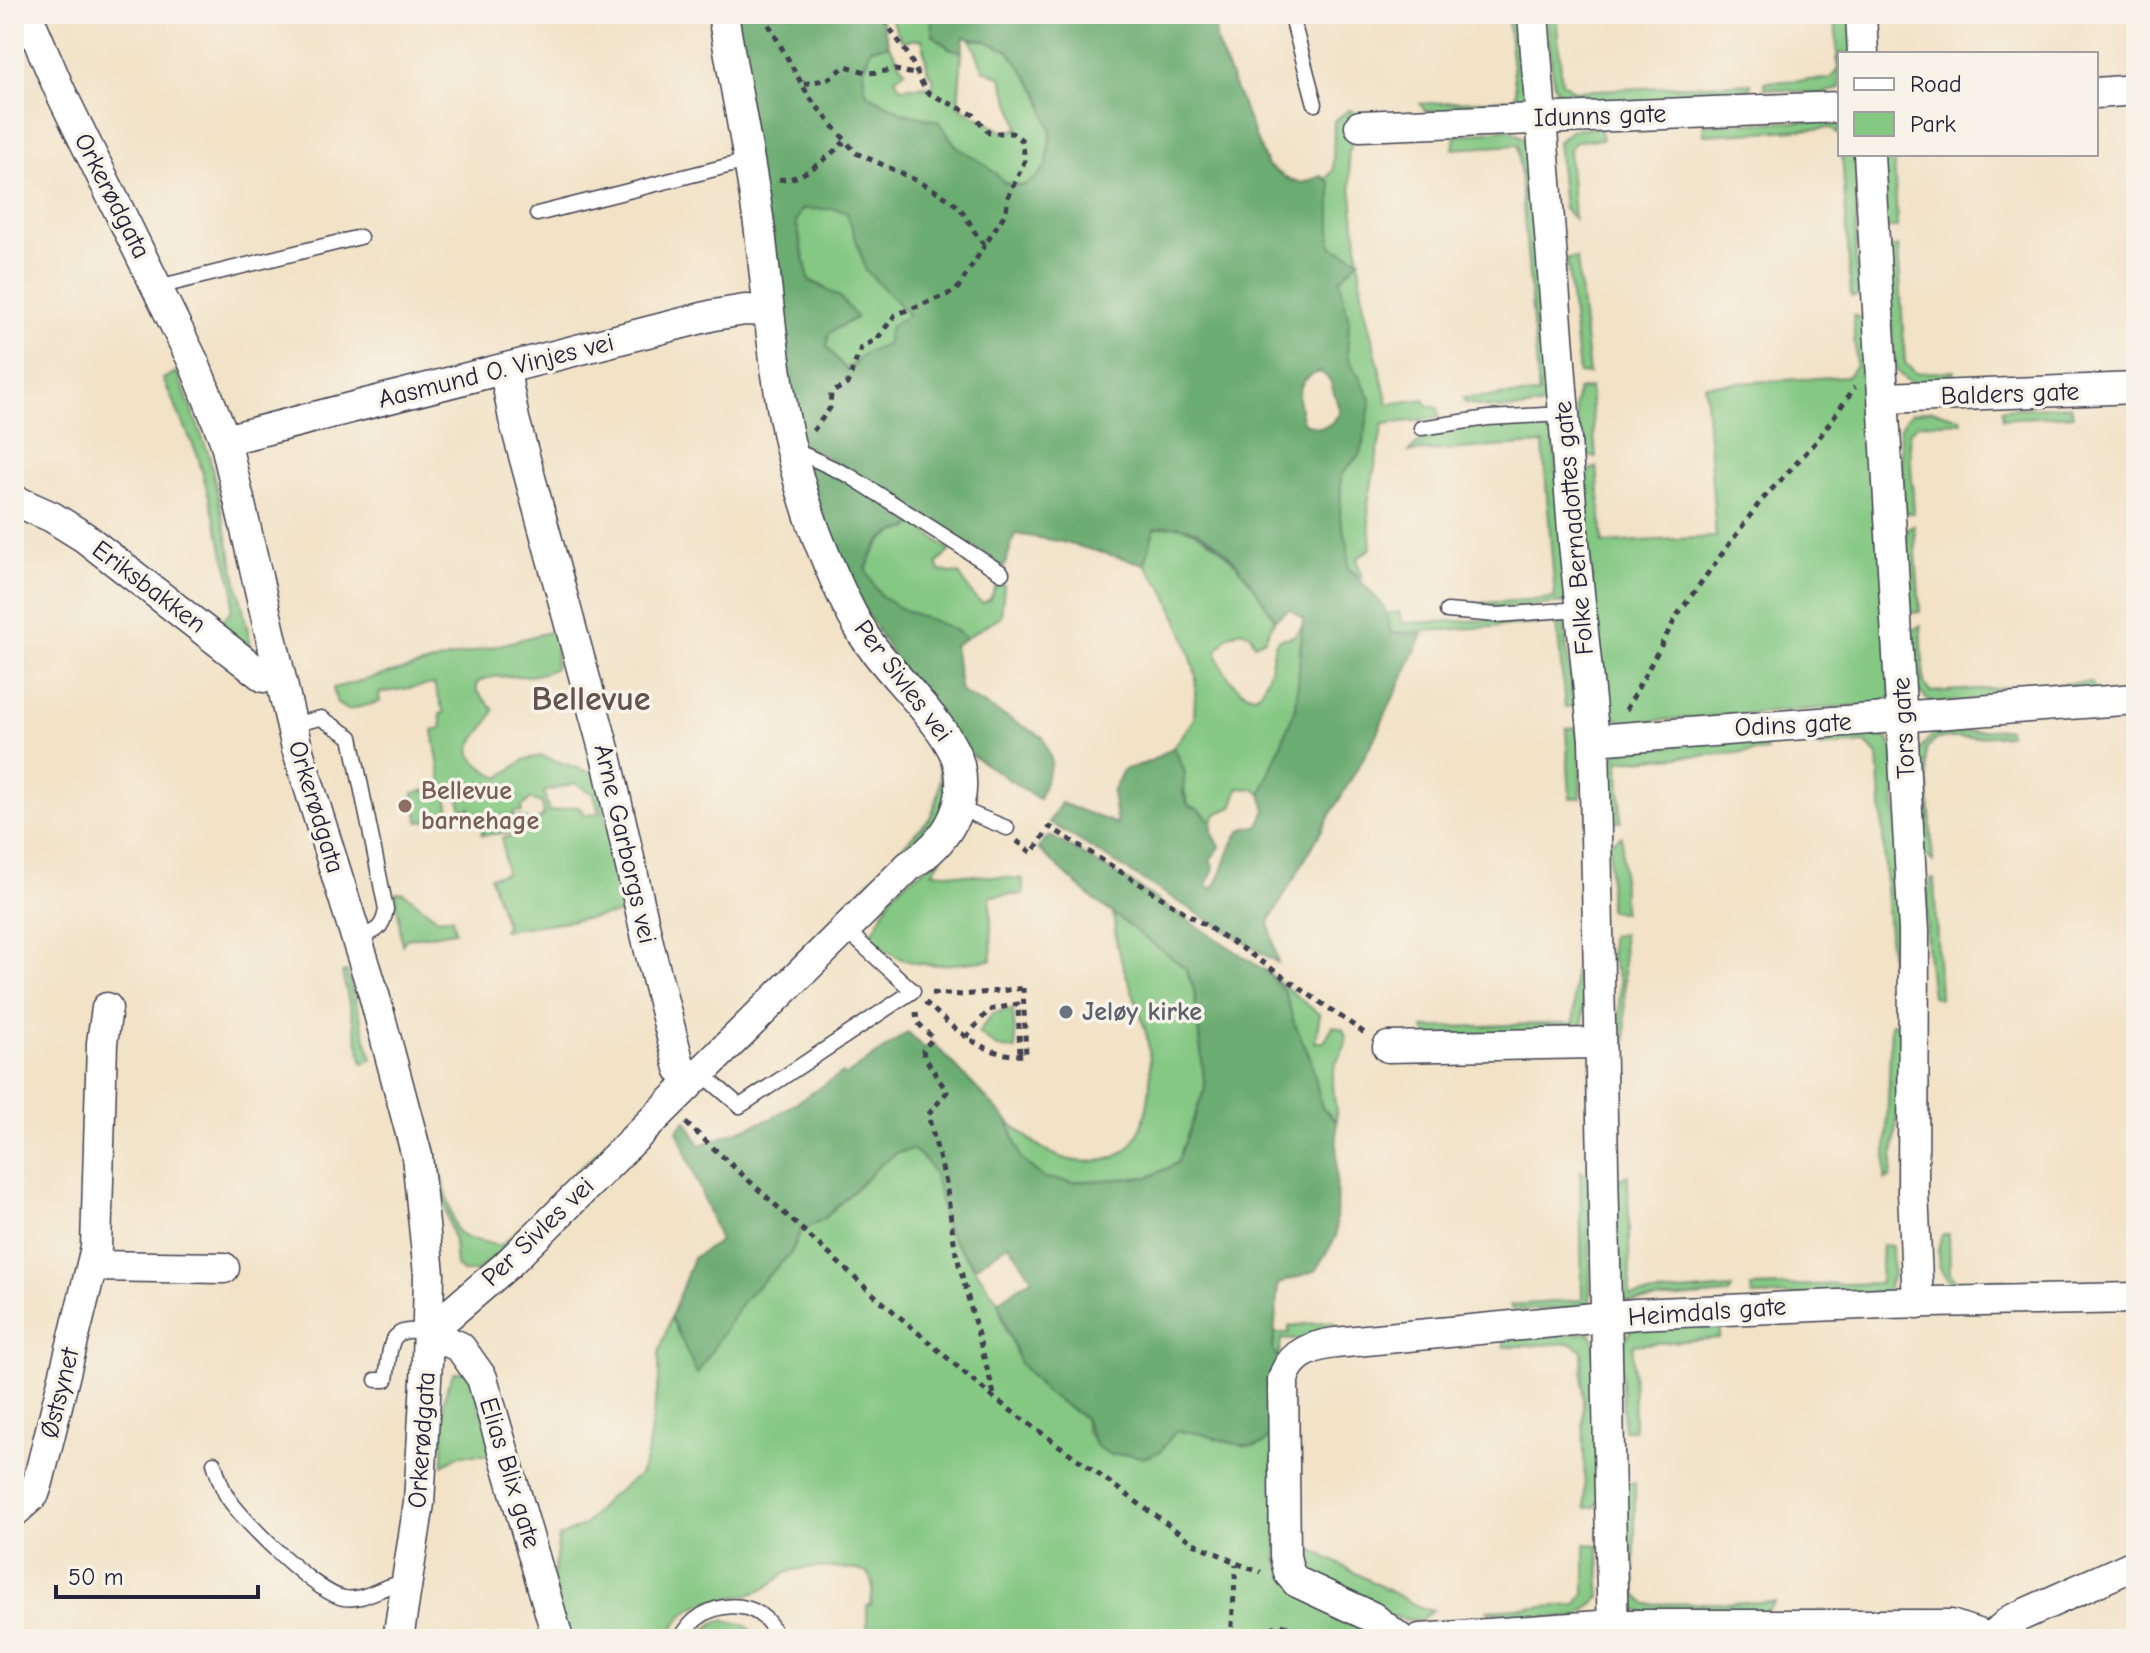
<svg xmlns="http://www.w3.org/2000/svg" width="2150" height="1653" viewBox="0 0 2150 1653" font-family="'Comic Neue',sans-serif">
<rect width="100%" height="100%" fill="#f7f3e8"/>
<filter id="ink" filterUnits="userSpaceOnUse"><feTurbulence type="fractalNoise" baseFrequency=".0125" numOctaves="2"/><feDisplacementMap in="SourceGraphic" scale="16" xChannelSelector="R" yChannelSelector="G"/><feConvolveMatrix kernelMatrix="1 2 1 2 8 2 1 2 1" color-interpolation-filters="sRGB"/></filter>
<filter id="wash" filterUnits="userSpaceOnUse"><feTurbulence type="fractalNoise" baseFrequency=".006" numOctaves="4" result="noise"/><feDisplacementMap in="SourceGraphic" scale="32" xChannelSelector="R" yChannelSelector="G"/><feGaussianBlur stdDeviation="1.8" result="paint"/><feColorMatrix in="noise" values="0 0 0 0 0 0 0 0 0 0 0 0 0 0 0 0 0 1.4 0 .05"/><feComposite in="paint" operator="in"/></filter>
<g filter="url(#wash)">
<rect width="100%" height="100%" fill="#f2e2c6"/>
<g fill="#84c883" stroke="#53755f" stroke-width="2" fill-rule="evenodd">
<path d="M 889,14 L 930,14 L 934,36 L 962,52 L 958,106 L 1004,132 L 1018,129 C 1016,110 1006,97 1002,78 L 983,69 L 971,40 L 984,40 L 1009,51 L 1039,93 L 1051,131 L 1047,165 L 1035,180 L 1022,186 L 1005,183 L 986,166 L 957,147 L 938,121 L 902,113 L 867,94 L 862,78 L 871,48 L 889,45 L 905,71 L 895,79 L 901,88 L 932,86 L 934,79 L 928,72 L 922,39 L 902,41 Z"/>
<polygon points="1507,14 1520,14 1525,96 1515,107 1425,111 1420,104 1511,99 1516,94"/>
<polygon points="1546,14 1556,14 1562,82 1574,91 1751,83 1751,89 1670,100 1579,105 1565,102 1554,85"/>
<polygon points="1835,14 1851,14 1853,54 1840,54 1840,89 1820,94 1765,88 1764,82 1830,79 1838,68"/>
<polygon points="1349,110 1354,112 1358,121 1348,156 1363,301 1388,404 1424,399 1427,405 1438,408 1439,418 1383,424 1368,504 1371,548 1357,559 1362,578 1348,568 1348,545 1340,518 1341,475 1359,455 1363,443 1371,399 1347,356 1349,322 1328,237 1331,185 1326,180 1333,170 1334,121"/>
<polygon points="1840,121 1840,136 1832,128 1704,135 1703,124"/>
<polygon points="1600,127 1603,139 1577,141 1569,149 1574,219 1564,209 1558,142 1571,130"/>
<path d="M 1507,129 L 1532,142 L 1551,394 L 1545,404 C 1520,412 1491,409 1465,403 L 1463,398 L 1539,394 L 1518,145 L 1453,149 L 1455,136 Z"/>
<polygon points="1842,154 1857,154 1856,263 1859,296 1851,297"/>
<polygon points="1880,154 1894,154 1897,228 1884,228"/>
<path d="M 802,209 L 837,209 L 848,213 L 866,270 L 910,315 C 893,324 888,323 887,344 L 845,369 L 827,347 L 829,333 L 856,318 L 825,287 L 809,280 L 796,222 Z"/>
<path d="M 1898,246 L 1905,363 L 1916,373 L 1954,371 L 1948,383 C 1926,384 1908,389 1895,368 L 1886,257 L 1891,248 Z"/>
<polygon points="1577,258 1589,374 1579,373 1567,259"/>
<polygon points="1853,315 1868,320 1871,360 1860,374 1872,372 1892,703 1625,723 1606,712 1581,474 1597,467 1603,543 1716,537 1705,385 1848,376 1856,365"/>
<polygon points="177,372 209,455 252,650 217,626 231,611 234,591 198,456 163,379"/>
<polygon points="1590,388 1596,457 1581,456 1575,406 1578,390"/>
<polygon points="2071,406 2073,415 2003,419 2002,409"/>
<polygon points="1932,410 1961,418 1962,422 1918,424 1909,433 1914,513 1907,513 1904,508 1900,428 1910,414"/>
<path d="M 1530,423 L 1545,428 L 1554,439 L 1567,599 L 1563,603 L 1496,609 L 1455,605 L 1555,598 L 1543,444 L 1409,452 C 1435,421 1494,424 1530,423 Z"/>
<path d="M 915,523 L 950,550 L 937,564 L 940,571 L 959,574 L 975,598 L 983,603 L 990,599 L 1000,577 L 1004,587 L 1001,616 L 966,638 C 941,618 907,617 882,597 C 875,591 871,578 866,570 C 879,537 884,537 915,523 Z"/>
<path d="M 1171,524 C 1222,535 1248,577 1275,619 L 1265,639 L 1255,644 L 1250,634 L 1240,630 L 1228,636 L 1217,650 C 1218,667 1237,694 1255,696 L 1262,690 L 1270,669 L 1275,644 L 1279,639 L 1294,636 L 1302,627 L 1296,707 L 1261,794 L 1253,789 L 1239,788 L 1232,807 L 1216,814 L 1212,822 L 1200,810 L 1188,805 L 1174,747 L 1194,719 L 1196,675 L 1184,634 L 1166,593 L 1145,564 L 1154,529 Z"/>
<polygon points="1914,525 1920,612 1909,613 1906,540 1907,528"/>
<polygon points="1399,612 1402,623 1555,618 1564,622 1573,706 1565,707 1557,623 1391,633 1386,614"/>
<path d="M 1921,625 L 1924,683 L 1930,692 L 2092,682 L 2093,692 L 1933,703 C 1907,690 1911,659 1909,633 Z"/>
<path d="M 557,630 L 555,668 C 528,684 497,669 477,683 L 477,691 L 494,710 C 480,745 446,747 499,778 L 526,759 L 542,756 L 595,774 L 614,848 L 610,850 L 627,913 L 503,930 L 506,925 L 490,877 L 506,873 L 502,838 L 521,834 L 518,817 L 535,822 L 544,815 L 542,803 L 530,799 L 522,807 L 522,812 L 514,812 L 515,832 L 482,835 L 481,825 L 475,825 L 470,808 L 462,810 L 456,785 L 445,787 L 451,816 L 419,822 L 413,793 L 442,787 L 433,730 L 442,728 L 440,714 L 444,713 L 434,684 L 379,693 L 380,702 L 348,710 L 337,704 L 333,688 ZM 575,783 L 594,794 L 599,813 L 587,815 L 577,806 L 549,812 L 544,792 Z"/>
<polygon points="1575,727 1580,741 1581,798 1570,798 1566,729"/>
<polygon points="2008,729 2009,735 1936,739 1926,750 1933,862 1924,853 1918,752 1934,733"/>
<polygon points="1867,731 1887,738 1893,747 1901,939 1898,965 1891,966 1878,755 1865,743 1819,747 1818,735"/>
<polygon points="1763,738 1767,751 1619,761 1621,822 1606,821 1606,771 1618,751"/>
<path d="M 933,740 L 948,756 L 947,815 L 696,1059 L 690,1059 L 761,994 L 930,818 C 942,792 943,768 933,740 Z"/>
<polygon points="1622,836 1623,913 1609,910 1610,843"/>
<path d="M 942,857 L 933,872 L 1023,879 L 1023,894 L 990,896 L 992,960 C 945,964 902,976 870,934 C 883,922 883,904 896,891 C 908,878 927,868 942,857 Z"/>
<path d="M 1930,879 L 1934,879 L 1940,998 L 1932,996 C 1927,957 1923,918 1930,879 Z"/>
<polygon points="403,892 438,919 452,917 455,931 406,939 402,945 396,893"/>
<path d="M 1113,913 L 1186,968 L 1194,989 L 1205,1088 L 1177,1163 L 1150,1177 L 1073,1182 L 1044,1179 L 1021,1159 L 1008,1121 C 1039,1148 1062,1168 1105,1160 C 1153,1151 1154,1074 1147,1037 C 1140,1007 1126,979 1118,949 C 1115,938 1115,925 1113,913 Z"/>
<polygon points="1623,934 1626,1044 1618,1043 1620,982 1610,955 1610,936"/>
<polygon points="1574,971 1584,971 1583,1024 1571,1034 1426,1035 1424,1028 1574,1023"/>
<polygon points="347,972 372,1059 363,1064 342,973"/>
<path d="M 1267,972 L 1320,1015 L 1315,1042 L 1324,1042 L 1333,1026 L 1343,1029 C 1352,1046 1339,1052 1335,1066 C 1330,1081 1336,1106 1337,1121 L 1322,1108 L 1310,1057 L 1294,1023 L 1285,992 Z"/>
<polygon points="1013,1009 1016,1050 997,1047 978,1033 993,1013"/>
<polygon points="1891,1023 1900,1024 1904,1052 1891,1177 1885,1180"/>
<polygon points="658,1041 671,1082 515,1240 475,1272 462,1272 456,1266 454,1242 417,1100 421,1099 456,1230 466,1238 501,1246 664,1086 667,1075"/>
<path d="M 912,1149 L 930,1162 L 938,1181 L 948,1231 L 998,1301 L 1006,1331 L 1044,1391 L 1084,1418 L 1087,1433 L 1110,1455 L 1130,1454 L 1143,1458 L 1175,1432 L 1204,1432 L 1257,1446 L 1272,1434 L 1278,1564 L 1370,1626 L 1370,1639 L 867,1639 L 867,1606 L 871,1605 C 872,1597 875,1582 869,1575 C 861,1566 803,1566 791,1571 C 780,1575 772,1586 760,1591 C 721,1605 688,1591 668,1639 L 566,1639 L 553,1578 L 559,1537 L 585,1525 L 606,1500 L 639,1475 L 646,1460 L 659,1380 L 659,1353 L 671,1317 L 697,1373 L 743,1301 L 791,1253 L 800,1232 L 825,1218 L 881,1164 L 897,1153 Z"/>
<polygon points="1580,1171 1590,1177 1590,1308 1512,1310 1510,1305 1582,1300"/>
<polygon points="1628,1175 1630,1296 1732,1288 1729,1294 1629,1302 1621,1296 1615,1187 1619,1179"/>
<path d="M 1949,1234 L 1950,1273 L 1956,1281 L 2004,1279 L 2002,1283 C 1965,1302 1925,1279 1942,1235 Z"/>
<polygon points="1882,1245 1892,1246 1893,1274 1887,1293 1752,1296 1751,1287 1880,1283"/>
<polygon points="1717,1319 1721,1327 1719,1338 1633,1345 1634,1430 1624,1430 1620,1346 1632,1329"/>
<path d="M 1334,1321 L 1336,1326 C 1321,1338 1300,1341 1281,1339 L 1279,1358 L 1273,1352 L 1275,1333 L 1289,1333 L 1289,1326 Z"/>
<polygon points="1589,1333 1594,1339 1599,1499 1595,1507 1585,1508 1582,1350 1572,1343 1504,1347 1504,1338"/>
<path d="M 462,1372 L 470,1375 L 495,1455 L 460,1455 L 443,1465 C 444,1438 438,1396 454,1373 Z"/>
<polygon points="1624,1483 1635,1483 1635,1578 1636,1594 1646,1604 1775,1602 1766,1612 1644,1613 1633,1610 1623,1597"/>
<path d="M 1294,1540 L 1423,1609 L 1433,1610 L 1419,1621 C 1371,1617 1329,1593 1295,1560 Z"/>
<polygon points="1585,1544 1599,1545 1600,1597 1577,1618 1512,1617 1486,1610 1576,1605 1585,1593"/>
<polygon points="724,1620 745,1625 760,1639 695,1639 714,1623"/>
</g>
<g fill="#6bac71" stroke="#466756" stroke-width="2" fill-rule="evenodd">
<path d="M 730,14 L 886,14 L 881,18 L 889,45 L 871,48 C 862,64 862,77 867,94 L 902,113 L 938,121 L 957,147 L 986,165 L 1005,183 L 1022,186 L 1035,179 L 1047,164 L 1051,131 L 1039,93 L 1009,51 L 984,40 L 964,37 L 962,52 L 949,48 L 933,35 L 930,14 L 1213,14 L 1217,44 L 1267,165 L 1288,179 L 1302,183 L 1322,176 L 1331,184 L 1331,246 L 1360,259 L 1340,279 L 1349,322 L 1347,356 L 1371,399 L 1363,443 L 1359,455 L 1341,475 L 1340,518 L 1348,545 L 1348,568 L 1384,606 L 1391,633 L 1423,634 L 1373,741 L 1269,922 L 1278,963 L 1049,822 L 1061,803 L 1117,824 L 1112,792 L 1123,770 L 1149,762 L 1174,747 L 1185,772 L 1183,793 L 1188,805 L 1200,810 L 1212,822 L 1212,832 L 1220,847 L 1210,860 L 1214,868 L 1207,885 L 1212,889 C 1226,876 1228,834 1246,828 C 1251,827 1255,828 1259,826 L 1266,810 L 1261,794 L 1296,707 L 1303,619 L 1290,609 L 1275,619 C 1248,578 1211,512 1154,529 L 1145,564 L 1058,541 L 1015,534 L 1004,568 L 871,481 L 799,443 ZM 802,209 L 837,209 L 847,213 L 866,270 L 909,315 C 894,325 888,322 887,344 C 873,353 861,348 854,367 L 845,369 L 827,347 L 829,333 L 856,317 L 840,297 L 809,280 L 796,222 ZM 1321,372 L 1330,380 L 1340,412 C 1331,429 1319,431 1303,422 C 1296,400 1295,377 1321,372 Z"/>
<path d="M 805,462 L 848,480 L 915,523 C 910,529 906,529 898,531 C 877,537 873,551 866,570 C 871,578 875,591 883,597 C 907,617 941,618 966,638 L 954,646 L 961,692 L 1043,737 L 1052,762 L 1039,799 L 965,751 L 906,676 L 846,582 Z"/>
<path d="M 1049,835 L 1130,882 L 1267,972 L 1285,992 L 1294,1023 L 1310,1057 L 1322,1108 L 1337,1121 L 1336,1237 L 1315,1271 L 1278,1284 L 1273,1351 L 1279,1358 L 1272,1434 L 1263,1444 C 1235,1452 1205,1428 1175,1432 L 1160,1452 L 1143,1458 L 1130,1454 L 1110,1455 L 1095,1445 L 1084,1418 L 1044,1391 L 1019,1362 L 998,1301 L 1032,1278 L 1009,1244 L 975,1267 C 967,1256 954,1244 948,1232 C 932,1198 949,1175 912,1149 L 897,1153 L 881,1164 L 825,1218 L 800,1232 L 791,1253 L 743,1301 L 697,1374 L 671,1317 L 693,1258 L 720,1241 L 677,1130 L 686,1120 L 700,1145 L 770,1119 L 843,1073 L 846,1076 L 908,1032 L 925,1049 L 933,1043 L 1008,1121 L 1021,1159 L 1044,1178 L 1073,1182 L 1150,1177 L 1177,1163 L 1205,1088 L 1194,989 L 1185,968 L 1092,898 L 1038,849 Z"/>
</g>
</g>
<g filter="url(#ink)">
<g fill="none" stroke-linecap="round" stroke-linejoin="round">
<defs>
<g id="service">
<polyline points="1291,14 1315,104"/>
<polyline points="537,214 747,161"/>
<polyline points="158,287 360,237"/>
<polyline points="1421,428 1488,418 1565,414"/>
<polyline points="792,456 805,455 850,476 1002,573"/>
<polyline points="1447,611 1497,615 1580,609"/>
<path d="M 291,725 L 321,718 L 351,737 L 386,909 C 383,930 375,932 356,938"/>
<polyline points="958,808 1007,828"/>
<polyline points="700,1072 740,1106 913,991 846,930"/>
<path d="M 376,1380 L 386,1380 C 391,1347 386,1323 428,1333"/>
<path d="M 214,1463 C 218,1475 221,1487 228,1498 C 244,1522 317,1594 344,1598 C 367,1602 385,1581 409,1584"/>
<path d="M 681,1639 C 699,1598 764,1593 777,1639"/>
</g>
<g id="minor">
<polyline points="27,14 60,91 193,361 225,440 297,748 373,991 417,1156 429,1274 427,1362 419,1503 398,1639"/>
<polyline points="1533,14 1574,544 1594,740 1613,1639"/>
<polyline points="1861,14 1863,54"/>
<polyline points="2096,93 2136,90"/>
<polyline points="1360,126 1840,107"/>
<polyline points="1869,154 1914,931 1913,1191 1918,1303"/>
<polyline points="505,371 514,419 607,760 649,947 680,1068 690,1083"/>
<polyline points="1885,398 2136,388"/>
<polyline points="225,440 714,315 745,310 767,311"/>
<polyline points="14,500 52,517 84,537 264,677 278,675"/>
<polyline points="1594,740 2136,699"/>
<polyline points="1388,1047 1598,1043"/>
<polyline points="92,1266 224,1268"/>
<polyline points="14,1512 34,1494 38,1482 96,1248 102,1043 107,1008"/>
<polyline points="1991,1638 2011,1620 2136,1564"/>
<path d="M 558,1639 L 482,1378 L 460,1347 L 428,1333 L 507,1265 L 909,866 C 944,844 969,809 959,765 C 949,725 887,673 863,634 C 845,604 830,569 817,536 C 779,436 773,344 761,240 C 752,165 735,89 723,14"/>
<path d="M 1400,1639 L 1372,1617 L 1297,1582 L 1289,1573 L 1285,1556 L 1283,1380 C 1289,1355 1311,1346 1335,1343 L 1636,1314 L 1884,1303 L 2136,1298"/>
<polyline points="1420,1639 1613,1625 1951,1625 1992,1639"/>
</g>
</defs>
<use href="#service" stroke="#413f50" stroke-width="17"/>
<use href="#minor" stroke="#413f50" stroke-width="33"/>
<g stroke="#413f50" stroke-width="5" stroke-dasharray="6 6" stroke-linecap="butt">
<path d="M 763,14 L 809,97 L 856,153 C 881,164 938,188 956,205 C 970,217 972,233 985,245 L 1006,212 L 1008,197 L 1025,160 L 1022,140 L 1012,133 L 989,133 L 974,115 L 926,92 L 909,56 L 880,14"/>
<polyline points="804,84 828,79 846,66 869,73 895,70 914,74"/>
<path d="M 779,179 C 800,183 829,156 844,142"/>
<polyline points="813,431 830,408 831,393 847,384 861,348 877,339 895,315 956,291 985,245"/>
<polyline points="1626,710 1678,614 1760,502 1816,442 1855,387"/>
<polyline points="1017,841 1032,853 1050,827 1246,951 1366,1034"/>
<polyline points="932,993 963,995 1025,988"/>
<path d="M 925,1002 C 955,1029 983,1058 1026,1055 L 1023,988"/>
<polyline points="916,1012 917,1022 933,1038 923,1050 924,1056 947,1092 928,1115 946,1183 955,1249 995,1398"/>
<polyline points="966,1037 989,1010 1018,1004 1020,1056"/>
<path d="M 686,1123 L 865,1287 L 995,1399 L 1193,1543 C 1217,1552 1236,1565 1261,1572"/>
<polyline points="1295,1638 1342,1634"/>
<polyline points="1231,1639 1236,1565"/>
<polyline points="1266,1639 1269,1629 1281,1624 1290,1627 1294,1638"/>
</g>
<use href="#service" stroke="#fff" stroke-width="14"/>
<use href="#minor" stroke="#fff" stroke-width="30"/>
</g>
</g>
<circle fill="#8d6e63" stroke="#f7f3e8" stroke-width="3" cx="405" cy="806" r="8"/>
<circle fill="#6b7280" stroke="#f7f3e8" stroke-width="3" cx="1066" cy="1012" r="8"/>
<g text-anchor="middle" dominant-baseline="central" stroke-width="7" stroke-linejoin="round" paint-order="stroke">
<g font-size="26" fill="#22223b" stroke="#f7f3e8">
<text transform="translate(1600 116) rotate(-2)">Idunns gate</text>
<text transform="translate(112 196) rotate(63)">Orkerødgata</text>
<text transform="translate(496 371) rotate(-14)">Aasmund O. Vinjes vei</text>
<text transform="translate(2010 394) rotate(-2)">Balders gate</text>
<text transform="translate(1574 528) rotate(-95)">Folke Bernadottes gate</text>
<text transform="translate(149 587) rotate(37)">Eriksbakken</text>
<text transform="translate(903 681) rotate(53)">Per Sivles vei</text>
<text transform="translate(1793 725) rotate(-3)">Odins gate</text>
<text transform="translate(1904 728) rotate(-93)">Tors gate</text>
<text transform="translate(316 807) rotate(73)">Orkerødgata</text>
<text transform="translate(625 844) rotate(77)">Arne Garborgs vei</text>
<text transform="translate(538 1232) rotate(-44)">Per Sivles vei</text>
<text transform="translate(1707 1312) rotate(-4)">Heimdals gate</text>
<text transform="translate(60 1393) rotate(-76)">Østsynet</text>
<text transform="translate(422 1440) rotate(-86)">Orkerødgata</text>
<text transform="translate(510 1473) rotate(73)">Elias Blix gate</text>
</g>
<g font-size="26" font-weight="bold" fill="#785e54" stroke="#f7f3e8" text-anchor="start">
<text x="421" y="791">Bellevue<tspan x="421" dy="30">barnehage</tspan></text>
</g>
<g font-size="26" font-weight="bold" fill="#5b616d" stroke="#f7f3e8" text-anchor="start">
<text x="1082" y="1012">Jeløy kirke</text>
</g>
<g font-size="34" font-weight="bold" fill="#64524f" stroke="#f7f3e8">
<text x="591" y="699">Bellevue</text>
</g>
</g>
<rect width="2150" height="1653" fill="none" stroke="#f7f3e8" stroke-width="48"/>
<rect x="1838" y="52" width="260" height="104" fill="#f7f3e8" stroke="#a29fa3" stroke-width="2"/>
<rect x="1854" y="78" width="40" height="12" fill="#ffffff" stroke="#a29fa3" stroke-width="2"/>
<text x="1910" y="92" font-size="24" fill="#22223b">Road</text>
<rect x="1854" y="112" width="40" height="24" fill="#84c883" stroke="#a29fa3" stroke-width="2"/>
<text x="1910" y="132" font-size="24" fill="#22223b">Park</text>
<path d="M56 1585v12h202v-12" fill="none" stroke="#22223b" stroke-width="4"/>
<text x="68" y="1585" font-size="24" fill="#22223b" stroke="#f7f3e8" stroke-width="6" paint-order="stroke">50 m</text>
</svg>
